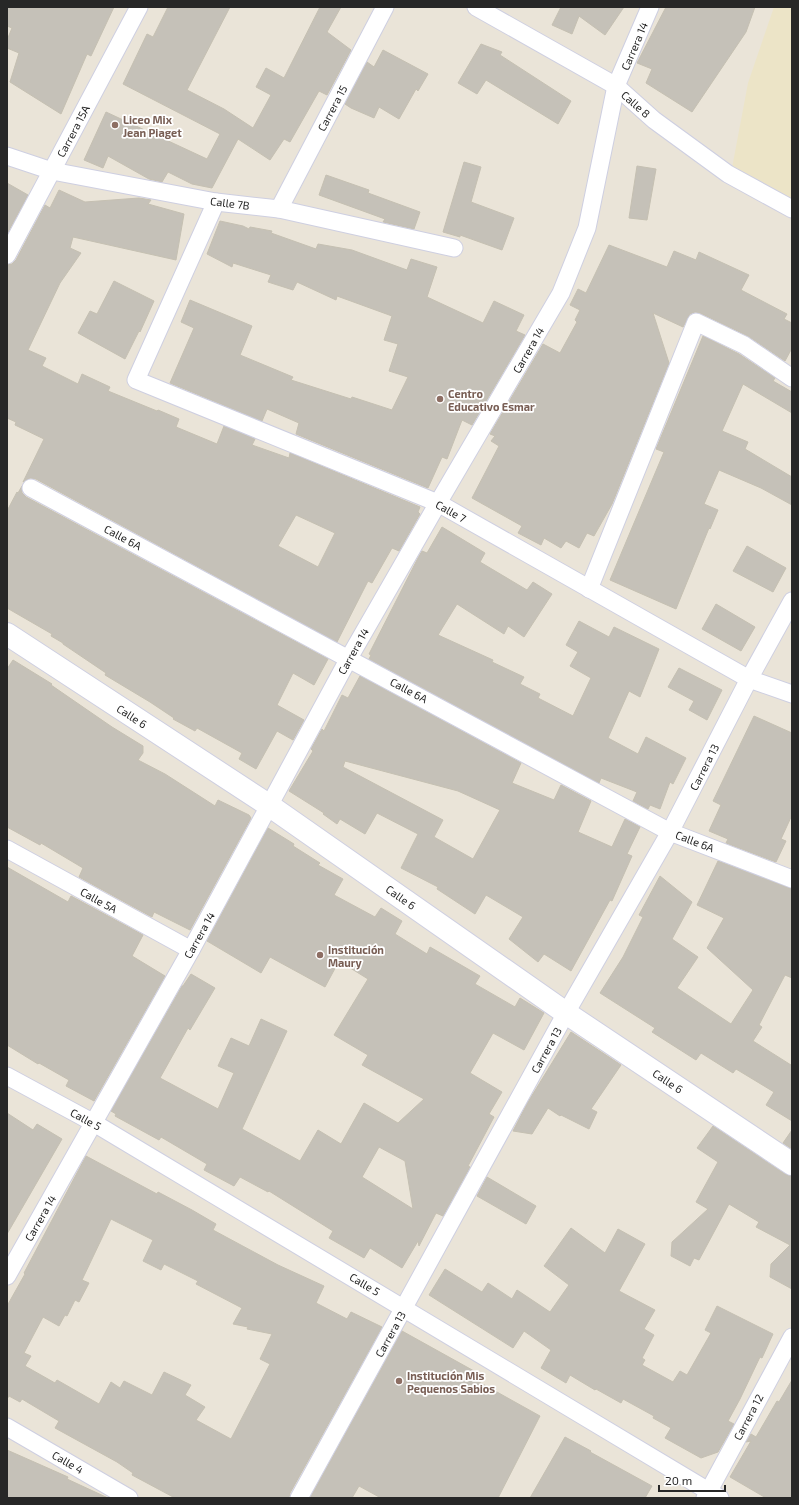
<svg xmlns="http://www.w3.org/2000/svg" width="799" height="1505" viewBox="0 0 799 1505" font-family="'Exo 2',sans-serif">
<rect width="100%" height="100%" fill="#eae4d8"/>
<polygon fill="#ece4c7" points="774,7 792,7 792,202 732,168 748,83"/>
<g fill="#c5c1b8" stroke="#c5c0b2" fill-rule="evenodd">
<polygon points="7,7 114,7 91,56 87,54 61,114 10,82 19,53 7,48 7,40 12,28 7,26"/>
<polygon points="168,7 230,7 187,90 224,109 253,128 271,95 256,87 266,68 284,78 320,7 341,7 327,32 351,50 327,95 319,91 290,142 284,139 270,160 238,139 212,188 192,184 168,172 162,182 149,179 108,156 103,168 84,160 106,112 207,159 220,134 123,84 147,34 153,37"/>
<polygon points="561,7 624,7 605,35 579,16 572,34 552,25"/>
<polygon points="666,7 755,7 746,32 692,112 646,83 652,69 637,63"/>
<polygon points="481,44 502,52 500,55 571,101 558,124 486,80 477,94 458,83"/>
<polygon points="383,50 428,74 418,91 416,89 399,119 379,107 374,118 351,108 345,104 367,62 374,67"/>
<polygon points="464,162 481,167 471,202 514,218 502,250 460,235 460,237 443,232"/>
<polygon points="637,166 656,169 647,220 629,218"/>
<polygon points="326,175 369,190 368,193 420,212 414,229 383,222 385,219 319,195"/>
<polygon points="7,183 28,195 7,234"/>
<path d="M 59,190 L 85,202 L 139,198 L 151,200 L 148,204 L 184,214 L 176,260 L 73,237 L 70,248 L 81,253 L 60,283 L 28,350 L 46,358 L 42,366 L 78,384 L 82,374 L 110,387 L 108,391 L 157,411 L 158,410 L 179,419 L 176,427 L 217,444 L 224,426 L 255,439 L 252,445 L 289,458 L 290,453 L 420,507 L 418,512 L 420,514 L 399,551 L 392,548 L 372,583 L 368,581 L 337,642 L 36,479 L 30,478 L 23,482 L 44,439 L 15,425 L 16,422 L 7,418 L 7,265 L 12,264 L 16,260 L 45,205 L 50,208 ZM 296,515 L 335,533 L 318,567 L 278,546 Z"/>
<polygon points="220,221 243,226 249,229 250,227 272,231 271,233 316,249 318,244 352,250 407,270 411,259 437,267 427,297 483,323 494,301 524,315 516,331 525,335 472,425 462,420 447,459 442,457 428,488 296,434 299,423 267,409 262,421 170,383 194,328 181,322 190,300 252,326 240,355 293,377 291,380 351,399 352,397 392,410 408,377 389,371 398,344 384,340 392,316 337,296 336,300 297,282 293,290 268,282 271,275 233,263 232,267 207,254"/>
<polygon points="609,245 667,267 674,251 696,260 699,252 749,275 741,290 787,314 784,319 792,323 792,348 785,361 748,336 700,313 695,312 690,314 683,327 653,313 669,363 612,504 594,536 587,533 579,548 566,541 561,548 544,538 541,545 518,533 522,526 472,498 499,446 491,441 495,436 490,434 543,344 560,353 577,322 575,320 580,310 570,305 578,289 586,293"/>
<polygon points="114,281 154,301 140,332 139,331 125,359 78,333 90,311 97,314"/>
<polygon points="703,336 739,354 775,378 773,381 792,392 792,413 743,384 722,431 748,442 745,449 792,477 792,505 761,488 719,470 704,504 718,510 710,529 709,528 676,609 610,580 664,452 656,449"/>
<polygon points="22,486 22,493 26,497 328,659 314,685 293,673 277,705 304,720 293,740 277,731 256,769 239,759 242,753 197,728 195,731 173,719 174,718 150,702 105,675 106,673 63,644 63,643 51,636 52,634 7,608 7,511 17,492 18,493"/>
<polygon points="442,527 485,553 480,562 527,590 533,582 552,594 524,637 508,626 504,634 457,604 438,635 493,660 492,662 524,677 520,684 540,694 538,698 573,716 591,678 570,666 578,652 566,645 579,621 609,637 614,627 659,649 640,697 629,691 608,738 638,754 646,737 686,758 673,784 670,782 660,809 650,805 648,809 633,801 637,792 601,778 599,783 369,659 371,655 369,654 418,558 422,551 427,553"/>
<polygon points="747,546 786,568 773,592 733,571"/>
<polygon points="716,604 755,627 741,651 702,629"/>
<polygon points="13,660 52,684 51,685 112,727 143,746 143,753 138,760 165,774 215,806 218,800 249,815 251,818 190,930 154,912 152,917 79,877 83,868 41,843 40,845 7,827 7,669"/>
<polygon points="679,668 722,690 707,720 689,710 694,701 668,687"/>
<path d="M 360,676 L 521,763 L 512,783 L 554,800 L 561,785 L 591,801 L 578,832 L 612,847 L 625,819 L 640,827 L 627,854 L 632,856 L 612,901 L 610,900 L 571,971 L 544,954 L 538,962 L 509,939 L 523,917 L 486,895 L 475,914 L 437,889 L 438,887 L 401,868 L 418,834 L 377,813 L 365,834 L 340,819 L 337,824 L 323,814 L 324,813 L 289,791 L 313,751 L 311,749 L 322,729 L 324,731 L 342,695 L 348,698 ZM 345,761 L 458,791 L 500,810 L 473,859 L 434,837 L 443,820 L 343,767 Z"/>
<polygon points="754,716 792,733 792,815 781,839 786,841 776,862 726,843 728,839 709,831 721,805 713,801"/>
<path d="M 268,828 L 294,844 L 293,846 L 320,863 L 318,865 L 343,879 L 334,895 L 375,917 L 381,908 L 402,921 L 395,934 L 427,954 L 430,947 L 480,976 L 475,984 L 515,1007 L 520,998 L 544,1013 L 524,1050 L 493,1033 L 470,1073 L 502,1092 L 489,1114 L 494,1117 L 468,1166 L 470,1167 L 443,1216 L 436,1213 L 419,1246 L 418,1241 L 402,1268 L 370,1248 L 364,1258 L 329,1238 L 333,1231 L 269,1191 L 268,1192 L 240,1177 L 234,1186 L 204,1170 L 207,1164 L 161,1137 L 159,1140 L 115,1116 L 116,1114 L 111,1111 L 182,986 L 183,986 L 191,974 L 215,988 L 190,1030 L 188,1028 L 160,1078 L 218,1109 L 234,1073 L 218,1066 L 231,1038 L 249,1046 L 261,1019 L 287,1031 L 242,1129 L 300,1161 L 318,1130 L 341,1144 L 364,1103 L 398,1123 L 424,1099 L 362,1065 L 368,1055 L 334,1035 L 368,979 L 339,961 L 325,987 L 270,957 L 261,973 L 207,941 ZM 379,1147 L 405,1161 L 413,1209 L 362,1177 Z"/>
<polygon points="718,861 792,889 792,978 785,975 759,1025 762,1027 753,1041 791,1065 792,1063 792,1121 766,1105 774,1092 736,1069 733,1073 701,1053 696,1060 652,1032 655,1028 600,993 623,957 643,917 639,915 660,876 692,902 672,939 698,957 677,988 731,1024 753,990 707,948 724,918 697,905"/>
<polygon points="7,867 68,902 71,896 143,935 132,956 165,976 94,1101 66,1086 69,1080 39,1063 38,1064 7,1045"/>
<polygon points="571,1032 621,1065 591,1109 597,1112 589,1129 561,1115 560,1116 548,1108 532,1134 513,1131 528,1102"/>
<polygon points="7,1113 33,1130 37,1124 62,1139 7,1234"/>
<polygon points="713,1126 785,1174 792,1176 792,1289 770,1277 771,1264 790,1245 756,1227 759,1222 729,1204 699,1260 694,1258 690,1266 671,1256 672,1242 708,1209 696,1202 718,1162 697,1148"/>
<polygon points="792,1130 792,1149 783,1143"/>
<path d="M 86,1156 L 157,1194 L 158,1192 L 192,1210 L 216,1224 L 213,1230 L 278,1265 L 324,1286 L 316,1303 L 347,1319 L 351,1312 L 382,1327 L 290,1493 L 289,1498 L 175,1498 L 132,1475 L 133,1473 L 117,1462 L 55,1428 L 59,1421 L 22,1399 L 20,1402 L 9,1396 L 7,1399 L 7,1306 L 25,1274 L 24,1273 ZM 111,1219 L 153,1240 L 143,1261 L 161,1270 L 164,1264 L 198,1281 L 196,1284 L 242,1308 L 233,1324 L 248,1327 L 247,1329 L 272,1334 L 260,1359 L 270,1364 L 231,1439 L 196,1420 L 205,1407 L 185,1395 L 191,1385 L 164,1372 L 152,1395 L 124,1381 L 120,1388 L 111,1382 L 99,1404 L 57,1380 L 55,1383 L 25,1366 L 31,1356 L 24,1353 L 43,1317 L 59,1326 L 65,1315 L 67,1316 L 75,1300 L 79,1302 L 89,1283 L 82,1280 Z"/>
<polygon points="487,1177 536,1206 526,1224 477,1196"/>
<polygon points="571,1228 605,1253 618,1229 645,1244 619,1291 655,1310 644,1329 654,1335 642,1358 645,1360 642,1365 673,1382 680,1371 687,1375 711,1333 705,1330 717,1306 773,1334 762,1358 760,1357 740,1399 728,1421 734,1424 718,1452 701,1458 665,1438 671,1428 653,1418 654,1416 623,1399 621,1403 596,1389 595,1390 570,1375 566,1383 541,1368 551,1350 524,1331 513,1348 429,1295 445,1269 482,1292 488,1283 512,1299 517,1290 550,1312 569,1285 544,1266"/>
<polygon points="402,1331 474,1371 470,1377 540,1416 498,1498 381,1498 359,1486 352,1498 310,1498"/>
<polygon points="792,1380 792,1498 766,1498 730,1477 751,1441 746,1442 751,1434 756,1437 777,1401 779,1402"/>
<polygon points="565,1437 591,1451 590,1452 652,1486 645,1498 530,1498"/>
<polygon points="7,1450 68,1477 67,1479 108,1498 7,1498"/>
</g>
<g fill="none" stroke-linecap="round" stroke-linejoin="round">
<defs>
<g id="minor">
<polyline points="476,7 616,86 654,120 728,174 792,209"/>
<polyline points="7,156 52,171 216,202 279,209 454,248"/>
<polyline points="216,202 136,380 438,503 749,679 792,694"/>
<polyline points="279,209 385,7"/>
<polyline points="7,255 139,7"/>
<polyline points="31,488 670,832 792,879"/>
<polyline points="589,589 696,322 744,345 792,378"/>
<polyline points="7,849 191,950"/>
<polyline points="7,1076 94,1123 720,1498"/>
<polyline points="7,1276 191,950 349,658 438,503 561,293 587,228 616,86 650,7"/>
<polyline points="7,1427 129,1498"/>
<polyline points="299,1498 566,1013 670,832 749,679 792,601"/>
<polyline points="705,1498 792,1337"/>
</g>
<polyline id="tertiary" points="7,634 270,806 566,1013 792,1164"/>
</defs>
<use href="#minor" stroke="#cecfe1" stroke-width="19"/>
<use href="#tertiary" stroke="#cecfe1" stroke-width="24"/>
<use href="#minor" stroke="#fff" stroke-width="17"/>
<use href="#tertiary" stroke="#fff" stroke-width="22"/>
</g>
<g fill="#8d6e63" stroke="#fff" stroke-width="1.5">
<circle cx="115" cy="125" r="4"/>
<circle cx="440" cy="399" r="4"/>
<circle cx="320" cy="955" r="4"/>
<circle cx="399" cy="1381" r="4"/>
</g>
<g text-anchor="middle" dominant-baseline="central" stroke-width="3.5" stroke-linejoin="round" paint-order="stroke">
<g font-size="11" fill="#272727" stroke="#fff">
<text transform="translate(634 46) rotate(-67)">Carrera 14</text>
<text transform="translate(636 104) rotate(41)">Calle 8</text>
<text transform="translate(332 108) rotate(-62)">Carrera 15</text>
<text transform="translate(73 131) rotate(-62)">Carrera 15A</text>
<text transform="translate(230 203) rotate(7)">Calle 7B</text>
<text transform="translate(528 350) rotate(-60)">Carrera 14</text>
<text transform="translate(451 511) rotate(29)">Calle 7</text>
<text transform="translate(123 537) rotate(28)">Calle 6A</text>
<text transform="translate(353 651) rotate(-61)">Carrera 14</text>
<text transform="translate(409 690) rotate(28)">Calle 6A</text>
<text transform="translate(132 716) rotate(33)">Calle 6</text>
<text transform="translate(704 767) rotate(-63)">Carrera 13</text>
<text transform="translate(695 841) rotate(21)">Calle 6A</text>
<text transform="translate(401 897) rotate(35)">Calle 6</text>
<text transform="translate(99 900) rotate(29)">Calle 5A</text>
<text transform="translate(199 935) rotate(-61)">Carrera 14</text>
<text transform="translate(546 1050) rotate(-61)">Carrera 13</text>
<text transform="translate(668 1081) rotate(34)">Calle 6</text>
<text transform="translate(86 1119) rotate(29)">Calle 5</text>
<text transform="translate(40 1218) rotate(-60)">Carrera 14</text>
<text transform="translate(365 1284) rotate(31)">Calle 5</text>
<text transform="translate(390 1334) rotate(-61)">Carrera 13</text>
<text transform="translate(748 1417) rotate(-62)">Carrera 12</text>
<text transform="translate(68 1462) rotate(30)">Calle 4</text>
</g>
<g font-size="11" font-weight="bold" fill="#785e54" stroke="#fff" text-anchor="start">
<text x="123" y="119">Liceo Mix<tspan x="123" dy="13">Jean Piaget</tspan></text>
<text x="448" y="393">Centro<tspan x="448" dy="13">Educativo Esmar</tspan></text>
<text x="328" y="949">Institución<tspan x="328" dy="13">Maury</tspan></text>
<text x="407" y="1375">Institución Mis<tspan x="407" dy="13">Pequenos Sabios</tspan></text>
</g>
</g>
<rect width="799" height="1505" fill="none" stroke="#272727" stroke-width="16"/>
<path d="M659 1485v6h66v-6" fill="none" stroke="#272727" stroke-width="2"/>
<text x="665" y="1485" font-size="12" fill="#272727" stroke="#ffffff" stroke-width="3" paint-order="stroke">20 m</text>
</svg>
